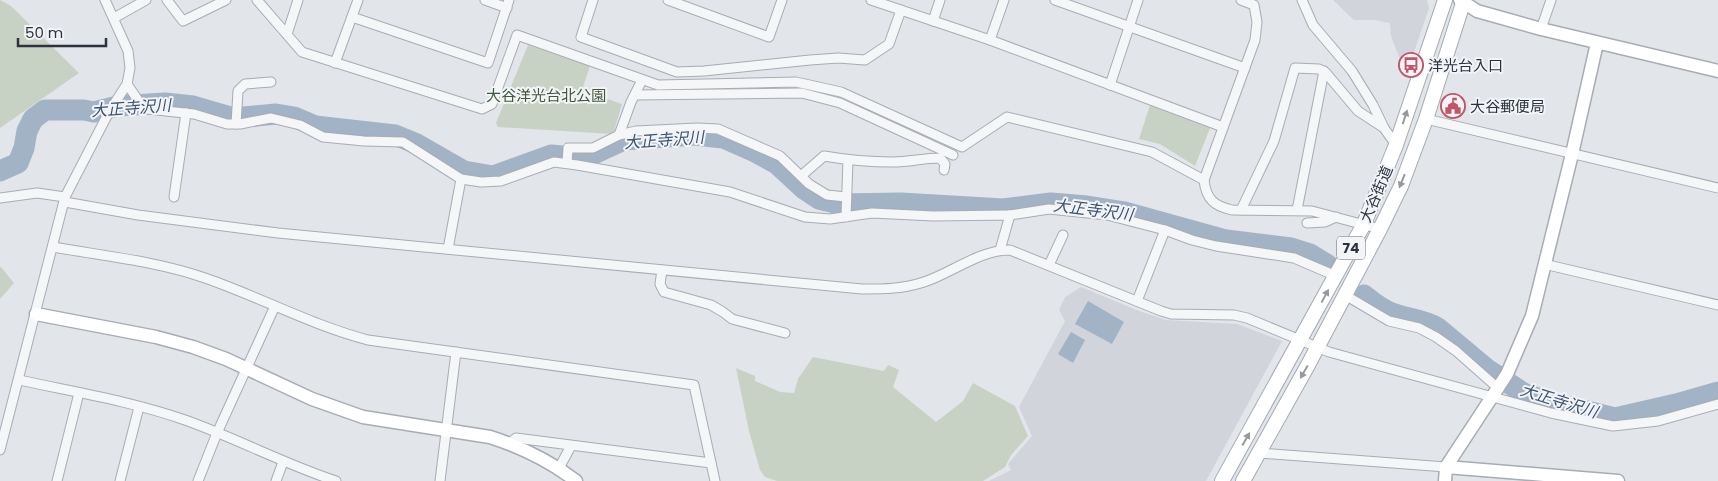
<svg xmlns="http://www.w3.org/2000/svg" width="1718" height="481" viewBox="0 0 1718 481" font-family="Poppins,'Noto Sans JP',sans-serif">
<rect width="100%" height="100%" fill="#e2e5e9"/>
<g fill="#d1d4db">
<polygon points="1333,0 1427,0 1429,8 1411,61 1399,57 1391,36 1390,23 1375,20 1354,20"/>
<polygon points="1081,287 1139,311 1166,320 1237,324 1282,341 1206,481 989,481 1011,470 1008,464 1032,436 1019,407 1065,321 1059,310 1065,297"/>
</g>
<g fill="#c8d2c4">
<polygon points="0,0 11,6 79,73 0,128"/>
<polygon points="528,45 590,66 582,90 622,104 614,131 612,134 498,127 496,123"/>
<polygon points="1150,105 1210,128 1195,166 1160,144 1139,139"/>
<polygon points="0,266 14,283 0,299"/>
<polygon points="813,357 884,371 888,365 899,370 893,387 936,422 963,401 973,383 1015,406 1028,436 1011,455 1005,467 983,481 777,481 765,477 760,470 749,431 736,368 755,376 755,381 780,392 794,393 798,379"/>
</g>
<g fill="#a1b3c5">
<polygon points="1088,301 1124,322 1112,344 1075,324"/>
<polygon points="1071,332 1085,340 1073,363 1058,354"/>
</g>
<g fill="none" stroke-linecap="round" stroke-linejoin="round">
<g stroke="#a1b3c5" stroke-width="21">
<polyline points="0,171 18,163 24,148 27,131 33,119 45,110 84,110 94,112 118,106 165,103 193,106 234,118 276,114 294,117 315,126 395,135 417,144 464,171 493,176 551,155 585,158 624,140 695,135 723,138 755,152 777,164 804,189 819,199 839,204 901,203 1003,209 1051,203 1087,206 1125,212 1226,240 1291,248 1310,254 1328,265"/>
<path d="M 1364,295 C 1373,302 1381,309 1392,313 C 1407,319 1424,319 1438,328 L 1487,369 L 1525,394 L 1554,403 L 1615,418 L 1676,404 L 1718,392"/>
</g>
<defs>
<g id="street">
<polyline points="167,0 183,21 226,0"/>
<polyline points="257,0 302,52 482,109 492,104 517,35 658,85 796,82 841,92 962,147 1007,117 1152,152 1204,180"/>
<polyline points="485,0 507,8"/>
<polyline points="593,0 581,37 677,72 704,71 810,60 838,58 865,60 889,44 901,10"/>
<polyline points="668,0 769,37 782,0"/>
<polyline points="871,0 990,40 1223,127"/>
<polyline points="1055,0 1245,68"/>
<path d="M 1241,0 L 1254,5 L 1257,22 L 1255,40 L 1204,180 C 1206,199 1214,206 1232,210 L 1312,211 L 1380,229"/>
<polyline points="1302,0 1313,25 1352,71 1373,105 1384,128 1396,145"/>
<polyline points="352,17 488,63 509,0"/>
<polyline points="114,18 146,0"/>
<polyline points="933,21 940,0"/>
<polyline points="1541,29 1551,0"/>
<polyline points="287,34 298,0"/>
<polyline points="990,40 1004,0"/>
<polyline points="335,63 358,0"/>
<polyline points="127,84 142,106 147,109 194,114 227,124 240,124 271,118 300,125 323,137 364,141 403,142 461,179 481,182 501,181 554,162 577,165 730,192 805,217 830,219 872,213 933,216 1010,215 1000,250"/>
<polyline points="1110,85 1138,0"/>
<polyline points="635,95 802,93 840,103 953,155"/>
<polyline points="1426,119 1718,188"/>
<polyline points="236,124 238,91 245,84 271,82"/>
<polyline points="619,135 631,102 642,80"/>
<polyline points="567,163 568,148 593,148 619,135 636,131 697,128 718,129 780,156 809,184 827,195 846,197"/>
<path d="M 801,176 L 824,156 C 847,160 870,162 893,162 C 909,162 924,158 940,158 L 945,164 L 944,170"/>
<polyline points="174,197 186,113"/>
<polyline points="0,198 37,193 65,197"/>
<path d="M 65,202 L 138,215 L 278,233 L 862,289 C 884,289 903,289 924,282 C 952,273 979,250 1010,250 L 1161,311 L 1171,314 L 1234,315 L 1247,318 L 1329,352 L 1551,413 L 1613,426 L 1658,421 L 1718,404"/>
<polyline points="1241,210 1274,141 1295,68 1319,69 1326,73 1358,111 1384,128"/>
<polyline points="1297,210 1324,71"/>
<polyline points="1010,215 1049,209 1107,215 1165,230"/>
<polyline points="846,217 848,160"/>
<polyline points="1307,223 1325,222 1336,217"/>
<path d="M 53,247 C 103,256 157,261 205,278 C 260,297 311,325 368,340 L 694,385 L 715,481"/>
<polyline points="448,249 461,179"/>
<polyline points="1544,264 1718,305"/>
<polyline points="1049,265 1063,235"/>
<polyline points="662,270 660,284 664,292 711,305 723,312 732,319 785,333"/>
<polyline points="1345,295 1389,321 1419,328 1436,337 1456,351 1499,389"/>
<polyline points="1137,301 1165,230 1192,240 1216,246 1294,258 1336,276"/>
<path d="M 19,380 C 74,392 131,401 185,420 C 236,438 284,464 336,481"/>
<polyline points="510,443 516,438 711,463"/>
<polyline points="0,450 65,197 109,112 127,84 130,68 128,51 105,0"/>
<polyline points="1259,453 1446,467"/>
<polyline points="559,468 571,446"/>
<polyline points="57,481 79,393"/>
<polyline points="120,481 139,407"/>
<polyline points="198,481 217,433 275,306"/>
<polyline points="276,481 283,462"/>
<polyline points="440,481 456,352"/>
</g>
<g id="secondary">
<polyline points="1460,0 1477,11 1541,29 1718,71"/>
<path d="M 36,314 L 156,337 L 193,347 L 226,359 L 312,399 L 363,417 L 490,437 C 521,447 550,461 576,481"/>
<polyline points="1446,467 1618,481"/>
<polyline points="1445,481 1446,467 1507,374 1532,316 1572,154 1597,43"/>
</g>
<g id="primary">
<polyline points="1222,481 1364,224 1396,145 1445,0"/>
<polyline points="1243,481 1308,365 1380,229 1401,186 1426,119 1464,0"/>
</g>
</defs>
<use href="#street" stroke="#a8acb3" stroke-width="11"/>
<use href="#secondary" stroke="#a8acb3" stroke-width="15"/>
<use href="#primary" stroke="#a3aab4" stroke-width="16"/>
<use href="#street" stroke="#f5f6f8" stroke-width="9"/>
<use href="#secondary" stroke="#fff" stroke-width="12"/>
<use href="#primary" stroke="#fff" stroke-width="14"/>
</g>
<defs><path id="oneway-solid" d="M-6-.8H1V-3.2L6.5 0L1 3.2V.8H-6Z" transform="scale(1.25)"/></defs>
<g fill="#96999f">
<use href="#oneway-solid" transform="translate(1405 117) rotate(-72)"/>
<use href="#oneway-solid" transform="translate(1402 181) rotate(112)"/>
<use href="#oneway-solid" transform="translate(1325 296) rotate(-62)"/>
<use href="#oneway-solid" transform="translate(1304 372) rotate(120)"/>
<use href="#oneway-solid" transform="translate(1246 439) rotate(-61)"/>
</g>
<defs>
<symbol id="bus-ring" viewBox="-11 -11 22 22"><circle r="9.5" fill="#f2f4f7" stroke="#c05667" stroke-width="1.5"/><path d="M-5-6H5V4H4V6H2V4H-2V6H-4V4H-5ZM-3.5-4V0h7V-4ZM-3.5 1.2v1.5H-2V1.2ZM2 1.2v1.5H3.5V1.2Z" fill="#c05667"/></symbol>
<symbol id="civic-ring" viewBox="-11 -11 22 22"><circle r="9.5" fill="#f2f4f7" stroke="#c05667" stroke-width="1.5"/><path d="M-.6-6.5H3V-4.5H.6V-3L4-1V1h2V6H-6V1h2V-1L-.6-3ZM-1.2 2.5V6h2.4V2.5Z" fill="#c05667"/></symbol>
</defs>
<g fill-rule="evenodd">
<use href="#bus-ring" x="1397" y="51" width="28" height="28"/>
<use href="#civic-ring" x="1439" y="92" width="28" height="28"/>
</g>
<g text-anchor="middle" dominant-baseline="central" stroke-width="4" stroke-linejoin="round" paint-order="stroke">
<rect fill="#f2f4f7" stroke="#676d76" stroke-width="1" x="1337" y="236.5" width="28" height="23" rx="4"/>
<g font-size="14" font-weight="bold" fill="#2c333f">
<text x="1351" y="248">74</text>
</g>
<g font-size="15" fill="#2c333f" stroke="#f2f4f7" text-anchor="start">
<text x="1428" y="65">洋光台入口</text>
<text x="1470" y="106">大谷郵便局</text>
</g>
<g font-size="15" fill="#41593b" stroke="#f2f4f7">
<text x="546" y="95">大谷洋光台北公園</text>
</g>
<g font-size="15" fill="#2c333f" stroke="#f2f4f7">
<text transform="translate(1376 194) rotate(-67)">大谷街道</text>
</g>
<g font-size="16" font-style="italic" fill="#3b536f" stroke="#f2f4f7">
<text transform="translate(131 108) rotate(-4)">大正寺沢川</text>
<text transform="translate(664 140) rotate(-4)">大正寺沢川</text>
<text transform="translate(1093 210) rotate(7)">大正寺沢川</text>
<text transform="translate(1559 401) rotate(17)">大正寺沢川</text>
</g>
</g>
<path d="M18 38v8h88v-8" fill="none" stroke="#2c333f" stroke-width="2.5"/>
<text x="25" y="38" font-size="15" fill="#2c333f" stroke="#f2f4f7" stroke-width="4" paint-order="stroke">50 m</text>
</svg>
